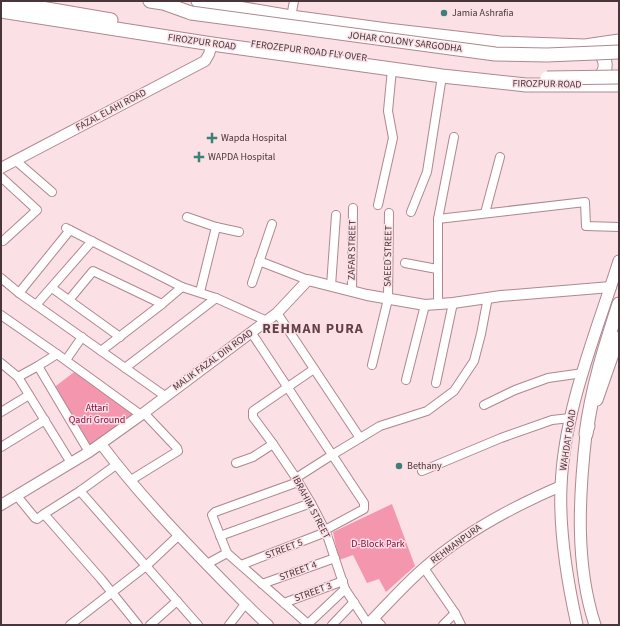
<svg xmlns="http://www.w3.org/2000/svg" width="620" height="626" viewBox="0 0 620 626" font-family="'Source Sans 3',sans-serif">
<rect width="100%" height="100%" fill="#fbe0e6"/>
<g fill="#f497ae">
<polygon points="78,369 141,415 89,452 52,389"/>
<polygon points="392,504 415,566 386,592 379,579 367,583 353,555 339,560 333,532"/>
</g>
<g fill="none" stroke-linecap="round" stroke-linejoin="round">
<defs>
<g id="minor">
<polyline points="291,17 294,1"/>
<polyline points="15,160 52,192"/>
<polyline points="1,177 37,210 3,241"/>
<polyline points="378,205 393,138 388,111 392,69"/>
<polyline points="411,212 427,172 442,76"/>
<polyline points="485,213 500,157"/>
<polyline points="187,217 216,227 239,232"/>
<polyline points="438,219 454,137"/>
<polyline points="66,228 182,287 216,298 267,321"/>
<polyline points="259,261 308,280"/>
<polyline points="405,263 437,269"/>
<polyline points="1,278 19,293 165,396"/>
<polyline points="252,283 272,224"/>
<polyline points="331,286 336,215"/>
<polyline points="52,288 120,337"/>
<polyline points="352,291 353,208"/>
<polyline points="200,292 216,227"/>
<polyline points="19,293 70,230"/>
<polyline points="69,300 93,271 162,304"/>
<polyline points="438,304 438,219 585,202 586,226 619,227"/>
<polyline points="36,305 92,241"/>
<polyline points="277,313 360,438"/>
<polyline points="1,315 57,354 38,366 89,452"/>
<polyline points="251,332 364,503 364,509 325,530"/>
<polyline points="101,351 162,304 182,287"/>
<polyline points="57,354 141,415"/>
<polyline points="66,360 82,337"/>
<polyline points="1,363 18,377 71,463"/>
<polyline points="372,365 388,299 389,213"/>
<polyline points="125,368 216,298"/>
<polyline points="314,369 253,411 253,417 273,444 296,478 311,503 326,532 345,589 368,624"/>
<polyline points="18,377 38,366"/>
<polyline points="406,380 425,305"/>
<polyline points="436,383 453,303"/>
<polyline points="484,405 515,390 548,378 583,373"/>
<polyline points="1,412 29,395"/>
<polyline points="1,447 45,420"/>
<polyline points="236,463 253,457 273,444"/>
<polyline points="116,465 80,491 44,514 101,579 138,625"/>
<polyline points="422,471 501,438 552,420 570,418"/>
<polyline points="296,478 332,455 380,426 427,411 454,391 474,361 481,334 488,297"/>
<polyline points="131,480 178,451 177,448 144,413"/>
<polyline points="298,482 215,512 212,515 227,553 309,625"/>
<polyline points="80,491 198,625"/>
<polyline points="17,496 35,518 37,519 44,514"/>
<polyline points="220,536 311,503"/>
<polyline points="207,564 227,553"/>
<polyline points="241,565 326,532"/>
<polyline points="424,568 455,613 461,625"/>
<polyline points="262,584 335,558"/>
<polyline points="284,603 343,581"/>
<polyline points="374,618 381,625"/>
<polyline points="308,624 345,589"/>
<polyline points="70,625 146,566 179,535"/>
<polyline points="150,625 177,601"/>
<polyline points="229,625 246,603"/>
<polyline points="332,625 354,602"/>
<polyline points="443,625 455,613"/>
</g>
<g id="tertiary">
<polyline points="1,168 205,61 209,54 212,44"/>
<path d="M 101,444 C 137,492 180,537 222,580 C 237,595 252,611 268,625"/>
<polyline points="1,505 89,452 141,415 277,313 308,280 367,295 425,305 453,303 501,296 611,287"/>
<path d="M 367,625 C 386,606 405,584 425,567 C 465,532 512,507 561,486"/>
</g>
<g id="secondary">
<polyline points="597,400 619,337"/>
<path d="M 589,426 L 586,434 C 579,496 575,564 595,625"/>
<path d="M 577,625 C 567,580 559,533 561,487 C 564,409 596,334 619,261"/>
</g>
<g id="primary">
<polyline points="1,1 111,20"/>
<polyline points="150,1 163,3 191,13"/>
<polyline points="198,1 291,17 387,30 500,43 585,46 619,41"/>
<polyline points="1,11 212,44 442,76 526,85 619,85"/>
<path d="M 592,48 C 601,50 608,62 604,71 C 602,76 596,80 593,83"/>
<path d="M 586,434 C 592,388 605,347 619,304"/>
</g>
</defs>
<use href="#minor" stroke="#af8790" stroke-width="10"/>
<use href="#tertiary" stroke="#af8790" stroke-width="12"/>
<use href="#secondary" stroke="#af8790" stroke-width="13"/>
<use href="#primary" stroke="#af8790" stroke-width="15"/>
<use href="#minor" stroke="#fff" stroke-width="8"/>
<use href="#tertiary" stroke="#fff" stroke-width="10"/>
<use href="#secondary" stroke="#fff" stroke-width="11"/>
<use href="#primary" stroke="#fff" stroke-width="13"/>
<defs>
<g id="primary-bridge">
<polyline points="191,13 495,54 547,55 619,52"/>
<polyline points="547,78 619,77"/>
</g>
</defs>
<use href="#primary-bridge" stroke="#af8790" stroke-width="15" stroke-linecap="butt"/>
<use href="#primary-bridge" stroke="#fff" stroke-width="13"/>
</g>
<g fill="#3b8178" stroke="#fbe0e6" stroke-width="1.5">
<circle cx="444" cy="13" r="4"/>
<path d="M210 132h4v4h4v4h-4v4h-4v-4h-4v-4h4z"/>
<path d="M197 151h4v4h4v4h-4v4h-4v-4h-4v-4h4z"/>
<circle cx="399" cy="466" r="4"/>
</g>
<g text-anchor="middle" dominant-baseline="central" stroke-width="3" stroke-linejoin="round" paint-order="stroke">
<g font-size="10" fill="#48363a" stroke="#fbe0e6" text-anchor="start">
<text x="452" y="13">Jamia Ashrafia</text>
<text x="221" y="138">Wapda Hospital</text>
<text x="208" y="157">WAPDA Hospital</text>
<text x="407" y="466">Bethany</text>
</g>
<g font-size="10" fill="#48363a" stroke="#fbe0e6">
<text transform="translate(202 42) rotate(8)">FIROZPUR ROAD</text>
<text transform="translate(405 42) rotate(7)">JOHAR COLONY SARGODHA</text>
<text transform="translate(309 51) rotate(7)">FEROZEPUR ROAD FLY OVER</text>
<text transform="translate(547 84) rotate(1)">FIROZPUR ROAD</text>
<text transform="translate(111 110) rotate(-28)">FAZAL ELAHI ROAD</text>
<text transform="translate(352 250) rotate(-89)">ZAFAR STREET</text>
<text transform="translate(388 256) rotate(-89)">SAEED STREET</text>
<text transform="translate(213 360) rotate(-36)">MALIK FAZAL DIN ROAD</text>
<text transform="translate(568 440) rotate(-81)">WAHDAT ROAD</text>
<text transform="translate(311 507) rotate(62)">IBRAHIM STREET</text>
<text transform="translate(456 544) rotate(-36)">REHMANPURA</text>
<text transform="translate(284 549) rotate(-21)">STREET 5</text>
<text transform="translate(298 571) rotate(-20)">STREET 4</text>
<text transform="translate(313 592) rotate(-20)">STREET 3</text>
</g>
<g font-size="10" fill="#880c40" stroke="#fbe0e6">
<text x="97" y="408">Attari<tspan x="97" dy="12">Qadri Ground</tspan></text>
<text x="378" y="544">D-Block Park</text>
</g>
<g font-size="14" font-weight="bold" letter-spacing="1" fill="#634048" stroke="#fbe0e6">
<text x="313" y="329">REHMAN PURA</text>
</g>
</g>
<rect width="620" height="626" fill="none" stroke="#48363a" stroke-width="4"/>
</svg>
